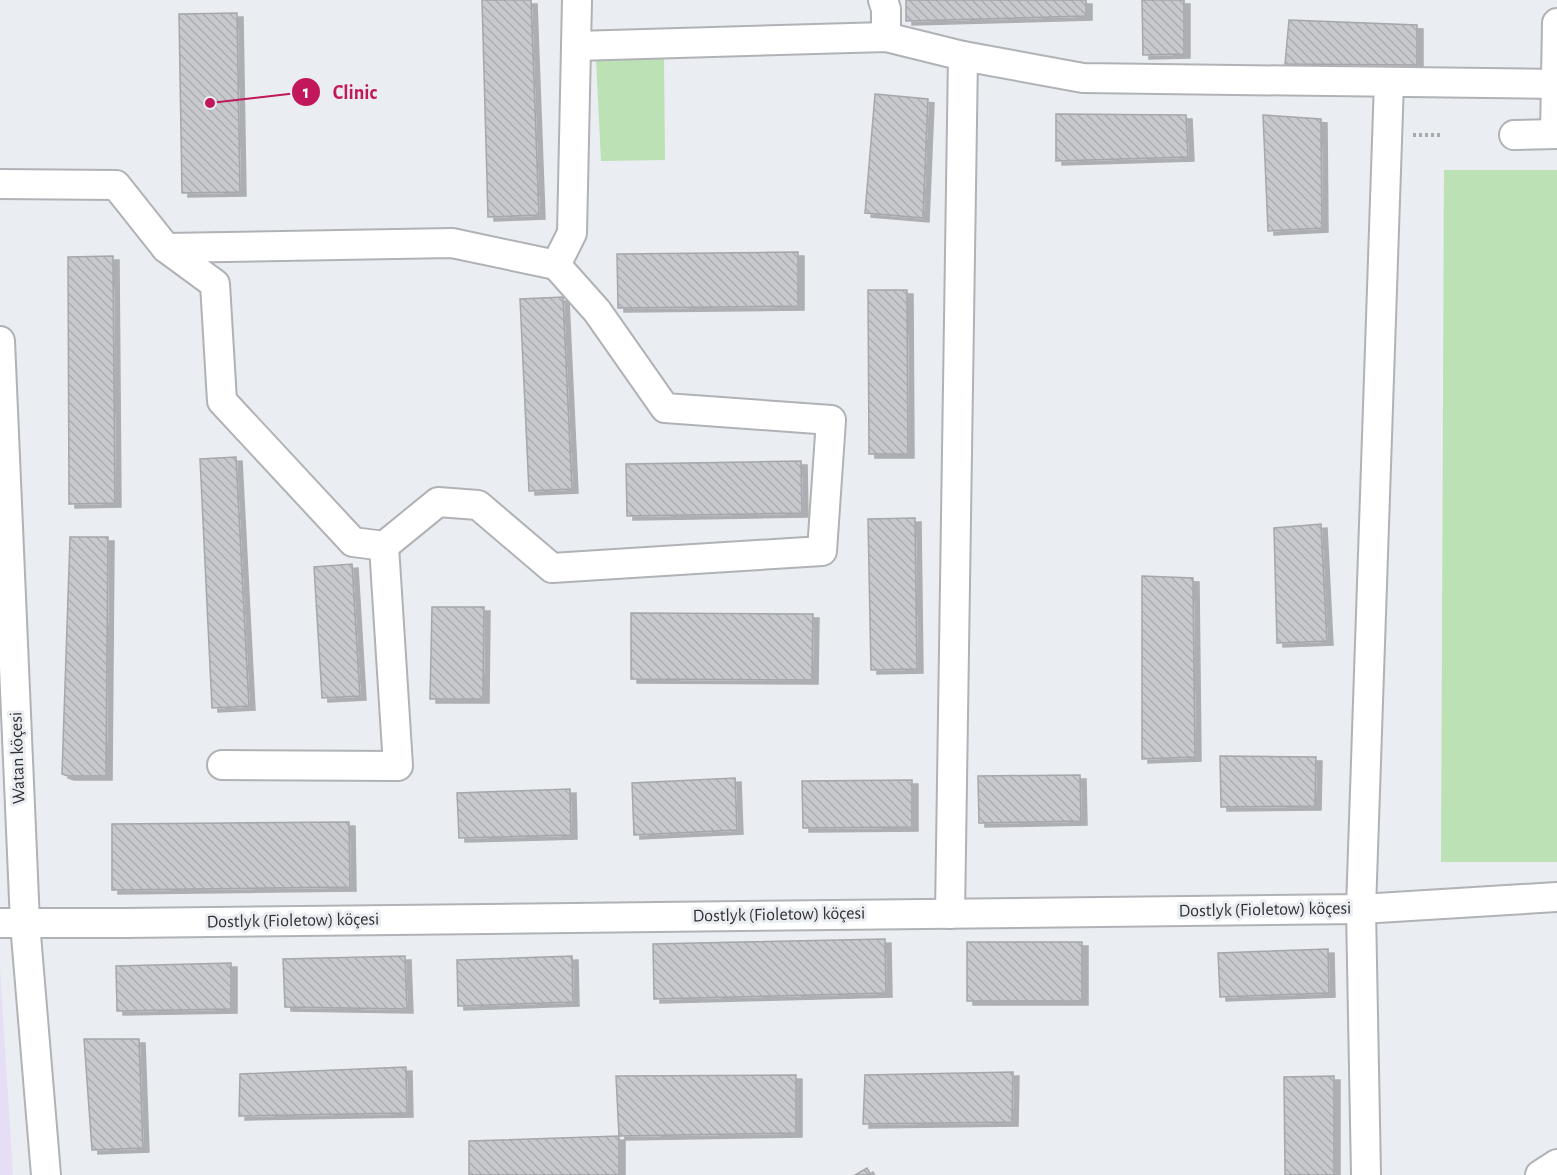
<svg xmlns="http://www.w3.org/2000/svg" width="1557" height="1175" viewBox="0 0 1557 1175" font-family="'Alegreya Sans',sans-serif">
<defs>
<pattern id="building-back-hatch" width="6" height="6" patternUnits="userSpaceOnUse" patternTransform="scale(1.5)"><rect width="6" height="6" fill="#c7c9cc"/><path d="M-1 5l2 2M0 0l6 6M5-1l2 2" fill="none" stroke="#abadb0"/></pattern>
<filter id="shadow"><feDropShadow dx="6" dy="4" stdDeviation="0" flood-color="#0004"/></filter>
</defs>
<rect width="100%" height="100%" fill="#eaedf1"/>
<polygon fill="#e6def4" points="0,968 13,1175 0,1175"/>
<g fill="#bbe1b5">
<polygon points="596,58 664,58 665,160 601,161"/>
<polygon points="1444,170 1557,170 1557,862 1441,862"/>
</g>
<g fill="url(#building-back-hatch)" stroke="#a5a7ab" stroke-width="1.5" filter="url(#shadow)">
<polygon points="482,0 531,0 539,215 488,217"/>
<polygon points="906,0 1086,0 1086,16 906,21"/>
<polygon points="1142,0 1184,0 1184,54 1143,55"/>
<polygon points="237,13 240,192 182,193 179,14"/>
<polygon points="1289,20 1417,25 1417,65 1285,64"/>
<polygon points="875,94 928,99 923,218 865,213"/>
<polygon points="1056,114 1186,115 1188,157 1056,161"/>
<polygon points="1263,115 1321,119 1322,228 1268,231"/>
<polygon points="798,252 798,306 618,308 617,254"/>
<polygon points="113,256 115,503 69,504 68,257"/>
<polygon points="868,290 907,290 908,454 869,454"/>
<polygon points="563,297 572,489 529,491 520,299"/>
<polygon points="236,457 249,706 212,708 200,459"/>
<polygon points="801,461 802,513 627,516 626,464"/>
<polygon points="915,518 917,669 871,670 868,519"/>
<polygon points="1321,524 1327,641 1277,643 1274,528"/>
<polygon points="70,537 108,537 106,776 68,776 62,774"/>
<polygon points="352,564 360,696 322,698 314,567"/>
<polygon points="1142,576 1193,578 1195,757 1142,759"/>
<polygon points="432,607 484,607 483,699 430,699"/>
<polygon points="631,613 813,614 812,680 631,679"/>
<polygon points="1220,756 1316,757 1315,806 1221,807"/>
<polygon points="1080,775 1081,821 979,823 978,776"/>
<polygon points="735,778 737,830 634,835 632,783"/>
<polygon points="912,780 912,827 803,828 802,781"/>
<polygon points="570,789 571,835 459,838 457,793"/>
<polygon points="349,822 350,887 112,890 112,824"/>
<polygon points="885,939 886,993 654,999 653,944"/>
<rect x="967" y="942" width="115" height="59"/>
<polygon points="1328,949 1329,993 1220,997 1218,953"/>
<polygon points="405,956 407,1009 285,1007 283,959"/>
<polygon points="572,956 573,1002 458,1006 457,960"/>
<polygon points="231,963 231,1009 117,1011 116,966"/>
<polygon points="84,1039 139,1039 143,1148 92,1150"/>
<polygon points="406,1067 407,1113 239,1116 240,1074"/>
<polygon points="1013,1072 1012,1122 863,1124 865,1075"/>
<polygon points="796,1075 796,1133 619,1136 616,1076"/>
<polygon points="1334,1076 1334,1175 1285,1175 1284,1077"/>
<polygon points="619,1136 619,1175 469,1175 469,1141"/>
<polygon points="867,1168 871,1175 855,1175"/>
</g>
<g fill="none" stroke-linecap="round" stroke-linejoin="round">
<defs>
<g id="minor">
<polyline points="883,0 886,9 886,37"/>
<polyline points="576,46 886,37 963,56 1083,78 1556,84"/>
<polyline points="1555,134 1557,23"/>
<polyline points="1514,135 1557,134"/>
<polyline points="0,184 116,185 166,248 215,284 222,401 353,542 384,546 398,766 222,765"/>
<polyline points="166,248 452,243 556,265 597,311 665,408 831,420 822,551 552,568 478,505 438,502 384,546"/>
<polyline points="556,265 572,233 577,0"/>
<polyline points="0,341 25,923 46,1175"/>
<polyline points="950,914 963,56"/>
<polyline points="0,923 124,923 1361,909 1557,897"/>
<polyline points="1366,1175 1361,909 1389,82"/>
<polyline points="1540,1175 1557,1164"/>
</g>
</defs>
<use href="#minor" stroke="#b0b2b6" stroke-width="32"/>
<polyline stroke="#a8aaad" stroke-width="4" stroke-dasharray="3 3" stroke-linecap="butt" points="1413,135 1442,135"/>
<use href="#minor" stroke="#fff" stroke-width="28"/>
</g>
<g text-anchor="middle" dominant-baseline="central" stroke-width="6" stroke-linejoin="round" paint-order="stroke">
<g font-size="18" fill="#303032" stroke="#eaedf1">
<text transform="translate(18 758) rotate(-92)">Watan köçesi</text>
<text transform="translate(1265 910) rotate(-1)">Dostlyk (Fioletow) köçesi</text>
<text transform="translate(779 915) rotate(-1)">Dostlyk (Fioletow) köçesi</text>
<text transform="translate(293 921) rotate(-1)">Dostlyk (Fioletow) köçesi</text>
</g>
</g>
<path fill="none" stroke="#c2185b" stroke-width="2" d="M210 103L306 92"/>
<g fill="#c2185b" stroke="#eaedf1" stroke-width="2">
<circle cx="210" cy="103" r="6"/>
<circle cx="306" cy="92" r="15"/>
</g>
<g font-size="18" text-anchor="middle" font-weight="bold" fill="#fff">
<text x="306" y="98">1</text>
</g>
<g font-size="20" text-anchor="middle" font-weight="bold" fill="#c2185b" stroke="#eaedf1" stroke-width="6" stroke-linejoin="round" paint-order="stroke">
<text x="355" y="99">Clinic</text>
</g>
</svg>
